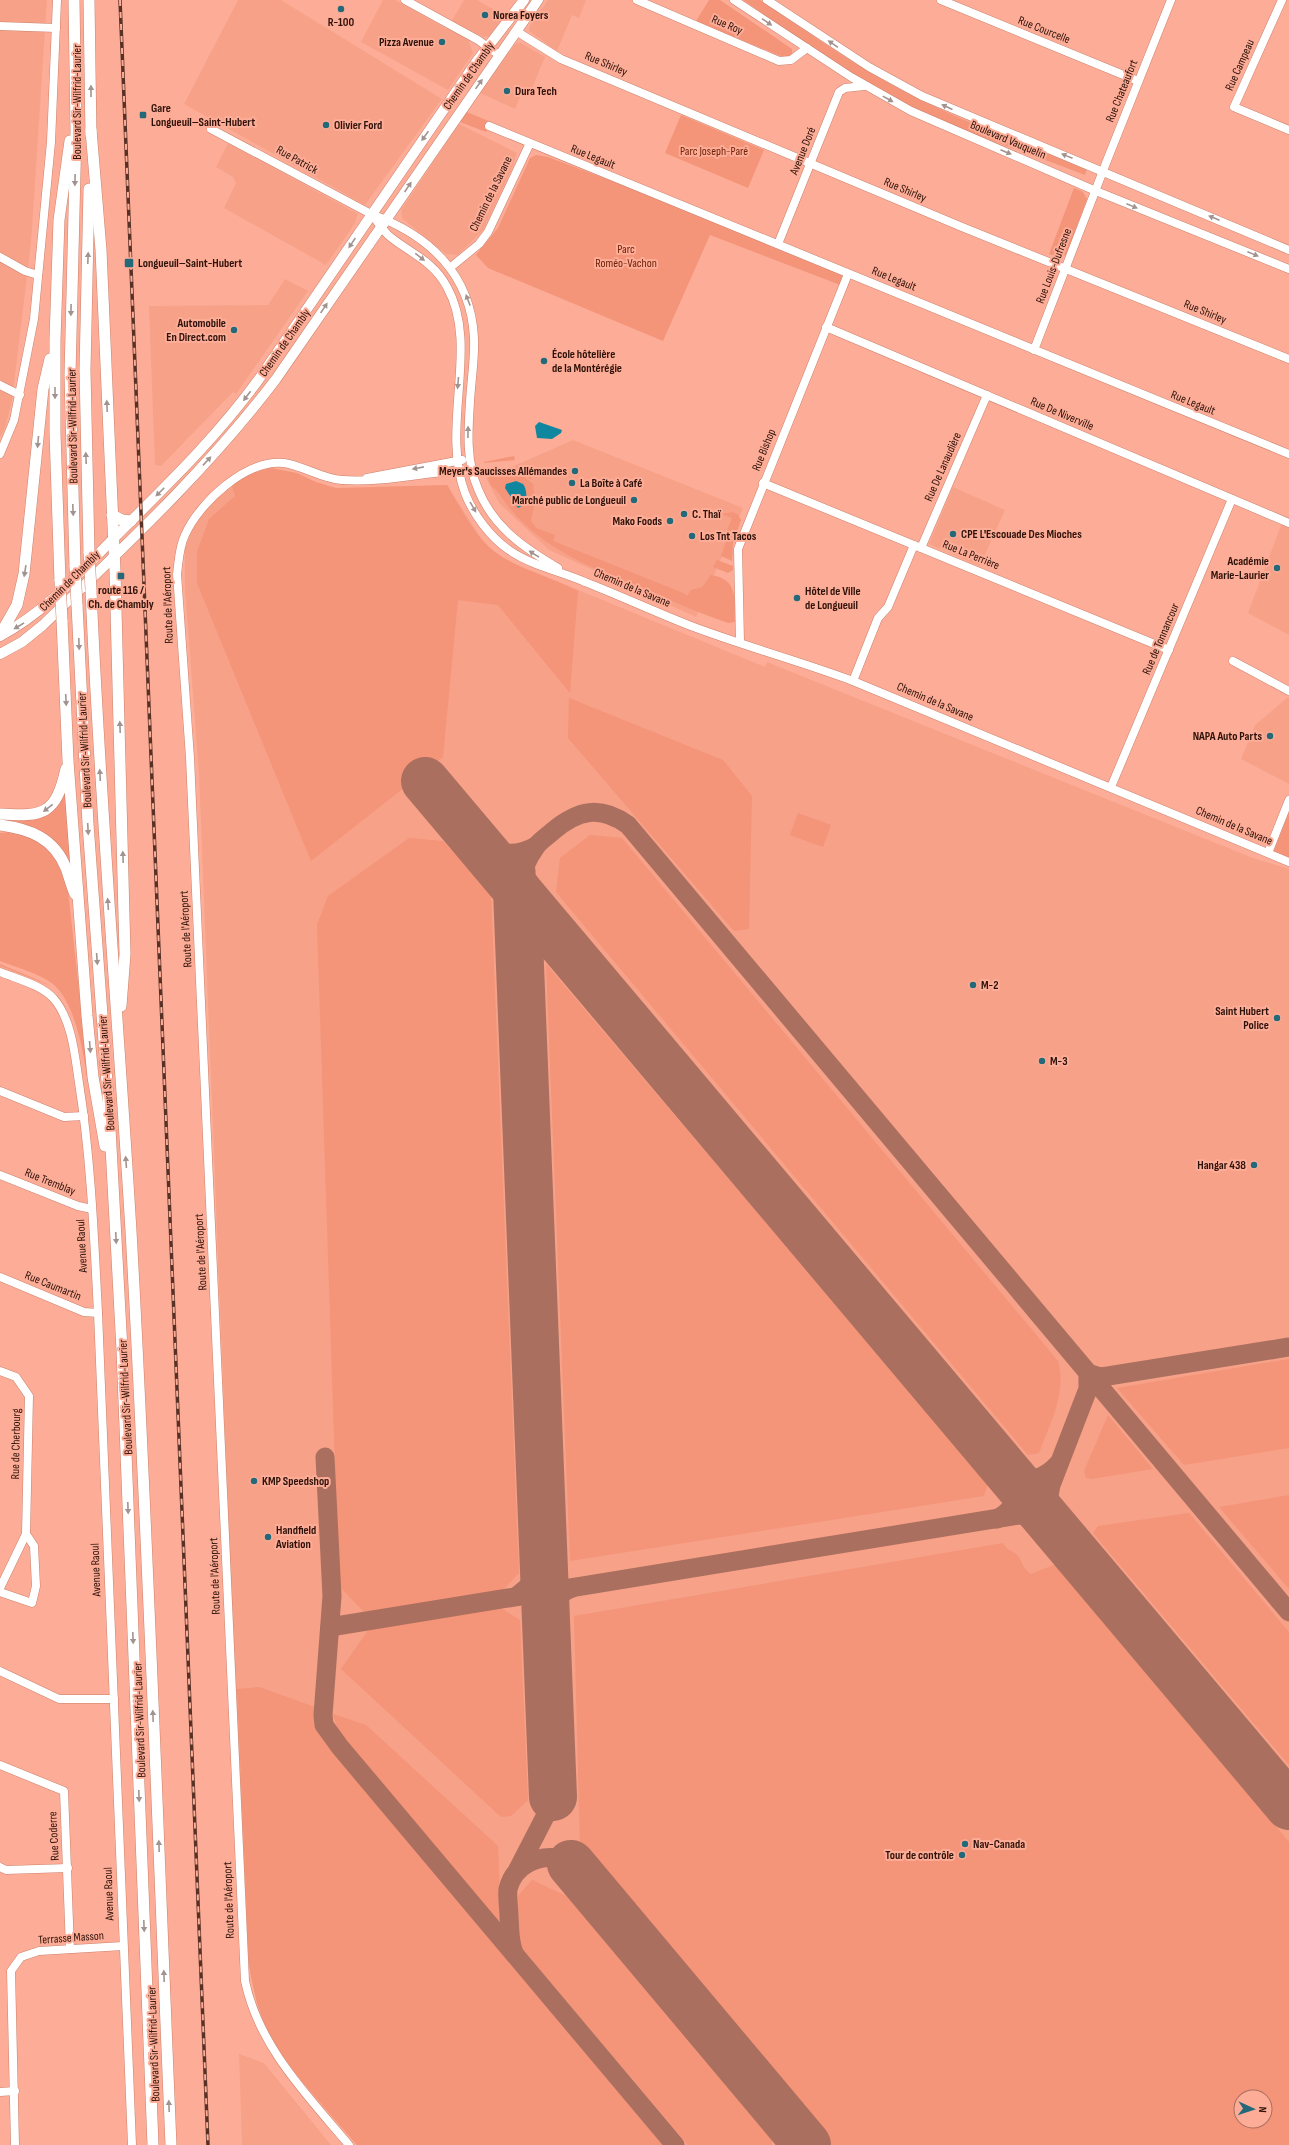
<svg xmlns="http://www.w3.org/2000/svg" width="1289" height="2145" viewBox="0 0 1289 2145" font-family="'Sofia Sans Condensed',sans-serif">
<rect width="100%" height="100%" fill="#fdad97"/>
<g fill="#f7a188" fill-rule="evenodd">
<polygon points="0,0 47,0 31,243 12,400 5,428 0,437"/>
<polygon points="238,0 281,0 442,99 365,205 184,104"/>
<polygon points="383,0 395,0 447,29 464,0 477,0 505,16 491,36 484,37 478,34 469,42 473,53 448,90 361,42"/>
<polygon points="548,0 586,0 579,18 572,15 557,51 529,31 529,27"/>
<polygon points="521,43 545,57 530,93 523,91 515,109 480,93 515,44"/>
<polygon points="459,124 517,153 510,173 483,230 458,255 446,254 402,218 401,210"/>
<polygon points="228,143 358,214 354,225 326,265 224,208 236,183 233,177 216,167"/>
<polygon points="285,279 308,291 236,394 233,392 161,466 155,465 149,306 268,305"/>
<polygon points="573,440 743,508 696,617 549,550 499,503 486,478"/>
<path d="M 232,484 L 342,492 L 447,485 L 491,554 L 765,667 L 767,662 L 1253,858 L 1289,869 L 1289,2145 L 357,2145 L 284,2057 L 266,2027 L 257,2004 L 249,1966 L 231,1585 L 199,774 L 185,588 L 185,549 L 199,511 ZM 1241,2097 L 1265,2097 L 1265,2121 L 1241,2121 Z"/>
<polygon points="953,487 1005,510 980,566 929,544"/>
<polygon points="1283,520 1289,523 1289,635 1248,613"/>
<polygon points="1287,698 1289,698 1289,784 1241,759 1255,725"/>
<polygon points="239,2054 264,2063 331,2145 242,2145"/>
</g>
<g fill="#f49479" fill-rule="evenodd">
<polygon points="709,0 720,0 792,49 792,55 783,57 696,21"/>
<path d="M 743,0 L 760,0 C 803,29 846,60 892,85 C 954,119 1022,143 1087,169 L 1085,175 C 1021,150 954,130 893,97 C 841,69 792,33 743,0 Z"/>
<polygon points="467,112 491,122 486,132 460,122"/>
<polygon points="681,115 764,150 748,188 665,153"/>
<polygon points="536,155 548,157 778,244 848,274 843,286 710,235 663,341 488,268 476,255 498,228 530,158"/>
<polygon points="1074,188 1083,192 1087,199 1066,255 1058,257 1049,254"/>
<polygon points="514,456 515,460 484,463 484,462"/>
<polygon points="519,467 527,470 532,480 521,473 498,471"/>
<path d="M 271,468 L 297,473 L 316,482 L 336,488 L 447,485 C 461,508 474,536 495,552 C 520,570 551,577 578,591 L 570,693 L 498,605 L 458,600 L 443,757 L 311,861 L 197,583 L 197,552 L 209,519 L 235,496 L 231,483 L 256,472 Z"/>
<path d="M 497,473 L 522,475 L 533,484 L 535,501 L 531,521 L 536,528 L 555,535 L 553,541 L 683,593 L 687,596 L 691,590 L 702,587 L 711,575 C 739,579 734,600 735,622 L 728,623 C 699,613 670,600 640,588 C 587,566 533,545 500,495 C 494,486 490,488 488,476 Z"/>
<polygon points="733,512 738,515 741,520 733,543 732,561 721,556 728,536 725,535 732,518 722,514"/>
<polygon points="717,560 733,566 733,570 728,573 713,567"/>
<polygon points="569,698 723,760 752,796 749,929 734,931 568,738"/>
<polygon points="63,792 66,793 75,883 43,833 30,826 0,821 0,817 25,820"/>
<polygon points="798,813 831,825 823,847 790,835"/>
<polygon points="1289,813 1289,860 1273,853"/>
<path d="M 11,832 L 24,833 L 49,847 L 67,881 L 89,1081 L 88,1084 C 84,1056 76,1003 53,984 C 41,974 15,967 0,961 L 0,833 Z"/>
<path d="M 590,835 L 622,838 L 1058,1361 C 1067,1393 1050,1423 1039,1453 L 1028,1455 L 556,892 L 560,858 Z"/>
<polygon points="409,838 443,841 491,894 519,1573 500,1593 366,1614 339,1586 317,925 328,896"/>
<polygon points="0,964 45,983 51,986 0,966"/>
<polygon points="546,964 988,1484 984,1496 570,1561"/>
<polygon points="1289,1359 1289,1448 1184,1465 1117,1388"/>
<polygon points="1108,1415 1153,1469 1091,1479 1086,1478 1084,1471"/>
<polygon points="1289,1495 1289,1589 1219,1507"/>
<polygon points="1189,1513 1289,1632 1289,1765 1093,1533 1098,1526"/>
<path d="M 1003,1543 C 1008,1552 1011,1549 1017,1555 C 1023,1561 1022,1569 1031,1574 L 1056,1564 L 1289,1842 L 1289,2145 L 831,2145 L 580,1847 L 574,1616 ZM 1241,2097 L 1265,2097 L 1265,2121 L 1241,2121 Z"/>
<polygon points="501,1608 520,1620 528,1800 511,1816 501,1817 341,1669 369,1629"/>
<path d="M 259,1687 L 315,1707 L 315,1725 L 322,1739 L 663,2145 L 357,2145 C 328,2111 283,2065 265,2025 C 257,2006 253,1986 249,1966 L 237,1689 Z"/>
<polygon points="333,1714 366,1725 498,1846 501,1925 342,1737 335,1722"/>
<polygon points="532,1880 577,1901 772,2133 772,2145 688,2145 520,1946 518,1896"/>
</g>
<g fill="#11879f">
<polygon points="539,422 562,430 561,433 552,439 537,438 535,426"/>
<path d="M 516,481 L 523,484 C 528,491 528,504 518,508 L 505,488 L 506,484 Z"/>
</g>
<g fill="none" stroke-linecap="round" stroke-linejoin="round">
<g stroke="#aa6f5e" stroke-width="19">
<path d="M 476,842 C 498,853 513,859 536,846"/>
<polyline points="526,870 526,887 532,908"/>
<path d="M 517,890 C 521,875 526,860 535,848 C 539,841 548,836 553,831 C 578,810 600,805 628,825 L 1289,1612"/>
<path d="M 519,935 L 523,925 C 538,913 549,929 559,939"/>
<polyline points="325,1457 332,1596 323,1715 324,1725 340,1747 675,2145"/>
<path d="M 1007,1471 C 1030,1482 1041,1482 1059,1463"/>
<path d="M 997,1519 C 1020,1506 1018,1491 1007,1471"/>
<polyline points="1054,1527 1048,1501 1051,1485 1088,1389 1088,1373 1100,1377 1108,1376 1289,1347"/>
<polyline points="517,1596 530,1585 545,1557"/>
<path d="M 547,1621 C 551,1604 556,1594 572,1588"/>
<polyline points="330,1627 1018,1515 1038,1517 1054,1527"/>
<polyline points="518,1869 551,1805 553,1797"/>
<path d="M 514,1953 C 509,1941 510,1929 509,1916 C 509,1908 507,1897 508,1889 C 514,1865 537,1855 558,1858"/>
<polyline points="782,2114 789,2133 789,2145"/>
</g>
<g stroke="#aa6f5e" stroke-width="48">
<polyline points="425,781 1289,1806"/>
<polyline points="517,890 553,1797"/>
<polyline points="571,1864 807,2145"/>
</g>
<defs>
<g id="minor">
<polyline points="405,0 478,40 499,55"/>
<polyline points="637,0 779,61 791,60 807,48"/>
<polyline points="734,0 851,77 911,111 1096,191 1289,269"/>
<polyline points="767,0 869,67 922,96 1289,250"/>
<polyline points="941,0 1138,81"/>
<polyline points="1282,0 1234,107 1289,130"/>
<polyline points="0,26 56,28"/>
<polyline points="516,31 561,59 962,227 1289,359"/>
<polyline points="489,126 1289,454"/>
<path d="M 211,129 L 371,214 C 429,235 471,274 474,338 C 475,359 471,381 470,402 C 468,432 466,461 478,489 C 493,527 524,548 558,568"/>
<path d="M 371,214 C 377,221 382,229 388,235 C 409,253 433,260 447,287 C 480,346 440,426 465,493 C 473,514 490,537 509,550 C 532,566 560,571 585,582 C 621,596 655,612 691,626 C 744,646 799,661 853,681 L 1289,862"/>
<polyline points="778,244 839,92 845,88 864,86"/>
<polyline points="0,257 25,271 38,275"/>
<polyline points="451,267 479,244 488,232 530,143"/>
<polyline points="826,327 1289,523"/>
<polyline points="1034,350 1106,163 1171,0"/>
<polyline points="0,385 20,395"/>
<polyline points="0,454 14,420 34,319 51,142 57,0"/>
<polyline points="367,478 462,460"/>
<polyline points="763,483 1169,650"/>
<polyline points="921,548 987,395"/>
<polyline points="740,642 738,549 848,274"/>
<polyline points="1233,661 1289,691"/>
<polyline points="853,681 878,618 888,607 914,545"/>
<polyline points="1111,787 1232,499"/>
<polyline points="1268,853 1289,800"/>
<path d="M 0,972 C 17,979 42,985 54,999 C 72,1020 75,1056 79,1083 C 91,1159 94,1236 98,1313 L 132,2145"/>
<polyline points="0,1091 64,1117 84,1116"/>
<polyline points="0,1175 78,1206 92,1209"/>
<polyline points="0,1277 84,1312 98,1313"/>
<polyline points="0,1371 16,1377 29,1396 26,1534 0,1588"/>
<polyline points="0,1592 32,1603 36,1586 34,1546 26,1534"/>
<polyline points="0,1671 59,1699 114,1699"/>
<polyline points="0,1765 64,1791 70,1949"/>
<polyline points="0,1867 6,1870 68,1868"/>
<polyline points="0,2092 15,2091"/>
<polyline points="15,2145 11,1971 21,1957 39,1951 123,1946"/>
<path d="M 349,2145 C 307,2095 259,2047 245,1981 L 190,758 L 177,574 C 179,560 179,547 185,535 C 199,503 246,459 284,463 C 304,466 322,479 342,480 C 386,483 428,471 472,470"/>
</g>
<g id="major">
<path d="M 0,636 C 46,612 80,572 116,536 C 167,485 217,437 259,379 L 477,61 L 524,0"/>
<path d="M 0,654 L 22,642 L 43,625 C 124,547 208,469 276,379 L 538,0"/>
</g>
<g id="highway">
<polyline points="74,0 76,131 70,375 75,567"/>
<polyline points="89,0 91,136"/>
<polyline points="91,130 101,250 115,571 125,954 121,1006"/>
<polyline points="89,189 85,370 89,553"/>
<polyline points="112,515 122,520 131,521"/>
<polyline points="60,581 55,433 55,340 59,220 70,141"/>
<path d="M 91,590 C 100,804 118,1017 131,1231 C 148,1535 158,1840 171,2145"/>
<polyline points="77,605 88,824 109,1110 122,1350 153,2145"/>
<polyline points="62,620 68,761 87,1016 93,1077 105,1146"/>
<polyline points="0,635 17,605 24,574 43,389 50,359"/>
<path d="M 0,814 C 44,817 56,814 66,769"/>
<path d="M 0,825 C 30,829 54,838 66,868 C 69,876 71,885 75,894"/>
</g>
</defs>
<use href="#minor" stroke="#cc806b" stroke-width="9"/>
<use href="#major" stroke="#cc806b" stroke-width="11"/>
<use href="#highway" stroke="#cc806b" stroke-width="12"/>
<use href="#minor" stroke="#fff" stroke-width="8"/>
<use href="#major" stroke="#fff" stroke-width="10"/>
<use href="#highway" stroke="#fff" stroke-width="11"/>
<defs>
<polyline id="rail" points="120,0 208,2145"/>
</defs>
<use href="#rail" stroke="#583126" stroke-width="3.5"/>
<use href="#rail" stroke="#fdad97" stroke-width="2" stroke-dasharray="6" stroke-linecap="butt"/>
<defs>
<g id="highway-bridge">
<polyline points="89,553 91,590"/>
<polyline points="75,567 77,605"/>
<polyline points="60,581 62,620"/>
</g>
</defs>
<use href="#highway-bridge" stroke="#cc806b" stroke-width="12" stroke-linecap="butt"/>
<use href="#highway-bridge" stroke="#fff" stroke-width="11"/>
</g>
<defs><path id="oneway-solid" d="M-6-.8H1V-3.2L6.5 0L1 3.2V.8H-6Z"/></defs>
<g fill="#a19490">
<use href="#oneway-solid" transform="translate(767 22) rotate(34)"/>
<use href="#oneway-solid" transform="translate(833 44) rotate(-146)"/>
<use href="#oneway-solid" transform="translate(479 84) rotate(-55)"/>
<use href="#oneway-solid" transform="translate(91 91) rotate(-90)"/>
<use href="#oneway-solid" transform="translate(888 99) rotate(29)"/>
<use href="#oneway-solid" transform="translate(947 107) rotate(-156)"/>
<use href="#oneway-solid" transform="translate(425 136) rotate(125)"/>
<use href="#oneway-solid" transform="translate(1006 152) rotate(23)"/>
<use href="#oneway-solid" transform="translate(1067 156) rotate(-158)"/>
<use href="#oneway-solid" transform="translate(75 180) rotate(91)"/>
<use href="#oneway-solid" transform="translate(408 187) rotate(-56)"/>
<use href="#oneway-solid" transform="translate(1132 206) rotate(22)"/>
<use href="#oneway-solid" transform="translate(1214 218) rotate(-157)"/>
<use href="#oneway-solid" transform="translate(352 243) rotate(124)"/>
<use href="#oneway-solid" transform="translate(1253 254) rotate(22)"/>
<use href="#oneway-solid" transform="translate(420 257) rotate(38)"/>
<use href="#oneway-solid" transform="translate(88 258) rotate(-88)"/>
<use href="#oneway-solid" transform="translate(468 300) rotate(-111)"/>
<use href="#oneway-solid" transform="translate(324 308) rotate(-56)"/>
<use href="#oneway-solid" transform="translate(71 310) rotate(91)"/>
<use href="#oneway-solid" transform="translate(458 383) rotate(95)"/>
<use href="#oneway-solid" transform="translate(55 393) rotate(90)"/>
<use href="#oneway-solid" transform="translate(247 396) rotate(127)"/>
<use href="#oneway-solid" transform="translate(107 406) rotate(-92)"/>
<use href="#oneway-solid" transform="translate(468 432) rotate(-89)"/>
<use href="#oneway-solid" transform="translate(38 442) rotate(95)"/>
<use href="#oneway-solid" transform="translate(86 458) rotate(-92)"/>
<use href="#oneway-solid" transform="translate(207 461) rotate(-47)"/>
<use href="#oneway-solid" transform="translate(418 468) rotate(169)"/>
<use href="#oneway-solid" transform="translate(160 492) rotate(135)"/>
<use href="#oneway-solid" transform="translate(473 507) rotate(60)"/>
<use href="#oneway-solid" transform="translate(73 510) rotate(88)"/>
<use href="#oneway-solid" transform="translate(534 554) rotate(-148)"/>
<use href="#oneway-solid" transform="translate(25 571) rotate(99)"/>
<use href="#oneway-solid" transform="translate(19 626) rotate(149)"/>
<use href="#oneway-solid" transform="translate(79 644) rotate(88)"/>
<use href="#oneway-solid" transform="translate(66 700) rotate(87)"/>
<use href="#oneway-solid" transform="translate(120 727) rotate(-92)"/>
<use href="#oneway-solid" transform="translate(100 775) rotate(-93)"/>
<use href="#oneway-solid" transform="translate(48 808) rotate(142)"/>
<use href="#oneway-solid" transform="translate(88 829) rotate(87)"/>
<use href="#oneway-solid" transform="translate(123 857) rotate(-92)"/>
<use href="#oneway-solid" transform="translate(108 904) rotate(-94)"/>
<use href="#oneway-solid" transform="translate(97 959) rotate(86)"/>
<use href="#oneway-solid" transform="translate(90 1047) rotate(85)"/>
<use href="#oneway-solid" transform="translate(126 1162) rotate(-94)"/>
<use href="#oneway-solid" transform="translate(116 1238) rotate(87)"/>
<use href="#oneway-solid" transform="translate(128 1508) rotate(88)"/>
<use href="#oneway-solid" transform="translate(133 1638) rotate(88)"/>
<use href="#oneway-solid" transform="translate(153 1716) rotate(-92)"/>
<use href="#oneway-solid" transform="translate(139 1796) rotate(88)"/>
<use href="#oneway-solid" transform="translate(159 1846) rotate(-92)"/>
<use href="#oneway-solid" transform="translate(144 1926) rotate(88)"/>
<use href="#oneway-solid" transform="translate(164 1976) rotate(-92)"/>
<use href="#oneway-solid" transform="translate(169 2106) rotate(-92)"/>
</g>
<g fill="#246979" stroke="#fdad97" stroke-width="1.5">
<circle cx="341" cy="9" r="4"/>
<circle cx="485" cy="15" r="4"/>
<circle cx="442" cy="42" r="4"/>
<circle cx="507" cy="91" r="4"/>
<rect x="139" y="111" width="8" height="8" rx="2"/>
<circle cx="326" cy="125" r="4"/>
<rect x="124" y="258" width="10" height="10" rx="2"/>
<circle cx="234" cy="330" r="4"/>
<circle cx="544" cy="361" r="4"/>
<circle cx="575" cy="471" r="4"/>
<circle cx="572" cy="483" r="4"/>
<circle cx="634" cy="500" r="4"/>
<circle cx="684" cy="514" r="4"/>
<circle cx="670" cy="521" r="4"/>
<circle cx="953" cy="534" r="4"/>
<circle cx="692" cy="536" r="4"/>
<circle cx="1277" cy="568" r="4"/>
<rect x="117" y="572" width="8" height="8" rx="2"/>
<circle cx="797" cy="598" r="4"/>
<circle cx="1270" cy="736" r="4"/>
<circle cx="973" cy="985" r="4"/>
<circle cx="1277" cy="1018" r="4"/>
<circle cx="1042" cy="1061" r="4"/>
<circle cx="1254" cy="1165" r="4"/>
<circle cx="254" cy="1481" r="4"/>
<circle cx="268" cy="1537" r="4"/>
<circle cx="965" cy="1844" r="4"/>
<circle cx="962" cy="1855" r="4"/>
</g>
<g text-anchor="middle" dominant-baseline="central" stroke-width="4" stroke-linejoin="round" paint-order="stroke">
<g font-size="12" font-weight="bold" fill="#2e1109" stroke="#fdad97" text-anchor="start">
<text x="493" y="15">Norea Foyers</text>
<text x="341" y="22" text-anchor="middle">R-100</text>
<text x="434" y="42" text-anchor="end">Pizza Avenue</text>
<text x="515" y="91">Dura Tech</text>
<text x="151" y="108">Gare<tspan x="151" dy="14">Longueuil–Saint-Hubert</tspan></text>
<text x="334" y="125">Olivier Ford</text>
<text x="138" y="263">Longueuil–Saint-Hubert</text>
<text x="226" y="323" text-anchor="end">Automobile<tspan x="226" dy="14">En Direct.com</tspan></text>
<text x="552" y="354">École hôtelière<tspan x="552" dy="14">de la Montérégie</tspan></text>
<text x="567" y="471" text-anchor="end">Meyer's Saucisses Allémandes</text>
<text x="580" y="483">La Boîte à Café</text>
<text x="626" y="500" text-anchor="end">Marché public de Longueuil</text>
<text x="692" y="514">C. Thaï</text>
<text x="662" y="521" text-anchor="end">Mako Foods</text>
<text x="961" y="534">CPE L'Escouade Des Mioches</text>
<text x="700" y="536">Los Tnt Tacos</text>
<text x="1269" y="561" text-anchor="end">Académie<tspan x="1269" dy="14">Marie-Laurier</tspan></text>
<text x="121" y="590" text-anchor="middle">route 116 /<tspan x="121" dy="14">Ch. de Chambly</tspan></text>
<text x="805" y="591">Hôtel de Ville<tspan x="805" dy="14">de Longueuil</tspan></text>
<text x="1262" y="736" text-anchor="end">NAPA Auto Parts</text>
<text x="981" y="985">M-2</text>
<text x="1269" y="1011" text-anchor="end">Saint Hubert<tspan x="1269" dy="14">Police</tspan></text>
<text x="1050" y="1061">M-3</text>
<text x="1246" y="1165" text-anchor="end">Hangar 438</text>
<text x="262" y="1481">KMP Speedshop</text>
<text x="276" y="1530">Handfield<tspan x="276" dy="14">Aviation</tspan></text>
<text x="973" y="1844">Nav-Canada</text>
<text x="954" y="1855" text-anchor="end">Tour de contrôle</text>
</g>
<g font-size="12" fill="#2e1109" stroke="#fdad97">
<text transform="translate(727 25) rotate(23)">Rue Roy</text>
<text transform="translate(1044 30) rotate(22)">Rue Courcelle</text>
<text transform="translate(606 64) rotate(23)">Rue Shirley</text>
<text transform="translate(1240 65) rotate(-66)">Rue Campeau</text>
<text transform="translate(469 76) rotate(-55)">Chemin de Chambly</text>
<text transform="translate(1122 91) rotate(-68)">Rue Chateaufort</text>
<text transform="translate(77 102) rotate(-90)">Boulevard Sir-Wilfrid-Laurier</text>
<text transform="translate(1008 140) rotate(23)">Boulevard Vauquelin</text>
<text transform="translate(803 151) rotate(-68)">Avenue Doré</text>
<text transform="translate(593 157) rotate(22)">Rue Legault</text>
<text transform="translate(297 160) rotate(29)">Rue Patrick</text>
<text transform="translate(905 190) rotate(23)">Rue Shirley</text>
<text transform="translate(491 194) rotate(-64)">Chemin de la Savane</text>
<text transform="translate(1054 266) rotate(-69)">Rue Louis-Dufresne</text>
<text transform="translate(894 279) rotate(22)">Rue Legault</text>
<text transform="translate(1205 312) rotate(22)">Rue Shirley</text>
<text transform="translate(285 343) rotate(-55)">Chemin de Chambly</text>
<text transform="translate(1193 403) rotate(22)">Rue Legault</text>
<text transform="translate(1062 414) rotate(23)">Rue De Niverville</text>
<text transform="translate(73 426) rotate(-91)">Boulevard Sir-Wilfrid-Laurier</text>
<text transform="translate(764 450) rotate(-68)">Rue Bishop</text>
<text transform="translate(943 467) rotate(-66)">Rue De Lanaudière</text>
<text transform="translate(971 555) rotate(22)">Rue La Perrière</text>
<text transform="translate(70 581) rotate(-45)">Chemin de Chambly</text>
<text transform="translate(632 588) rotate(23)">Chemin de la Savane</text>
<text transform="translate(168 605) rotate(-92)">Route de l'Aéroport</text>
<text transform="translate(1161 639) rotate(-67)">Rue de Tonnancour</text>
<text transform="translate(935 702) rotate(23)">Chemin de la Savane</text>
<text transform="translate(85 750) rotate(-93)">Boulevard Sir-Wilfrid-Laurier</text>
<text transform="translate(1234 826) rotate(23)">Chemin de la Savane</text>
<text transform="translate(186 929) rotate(-93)">Route de l'Aéroport</text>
<text transform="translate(107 1073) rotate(-94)">Boulevard Sir-Wilfrid-Laurier</text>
<text transform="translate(50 1182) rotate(22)">Rue Tremblay</text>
<text transform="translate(82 1246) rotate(-93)">Avenue Raoul</text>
<text transform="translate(201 1252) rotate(-93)">Route de l'Aéroport</text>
<text transform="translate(53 1286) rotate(22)">Rue Caumartin</text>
<text transform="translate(126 1397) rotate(-93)">Boulevard Sir-Wilfrid-Laurier</text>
<text transform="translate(16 1444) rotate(-89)">Rue de Cherbourg</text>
<text transform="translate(96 1570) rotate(-92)">Avenue Raoul</text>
<text transform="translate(215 1576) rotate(-92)">Route de l'Aéroport</text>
<text transform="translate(140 1720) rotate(-92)">Boulevard Sir-Wilfrid-Laurier</text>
<text transform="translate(54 1836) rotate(-93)">Rue Coderre</text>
<text transform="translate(109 1894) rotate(-92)">Avenue Raoul</text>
<text transform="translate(229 1900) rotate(-92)">Route de l'Aéroport</text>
<text transform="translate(71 1938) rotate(-4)">Terrasse Masson</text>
<text transform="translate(154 2044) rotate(-92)">Boulevard Sir-Wilfrid-Laurier</text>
</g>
<g font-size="12" fill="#702006" stroke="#fdad97">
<text x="714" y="151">Parc Joseph-Paré</text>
<text x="626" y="249">Parc<tspan x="626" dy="14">Roméo-Vachon</tspan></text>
</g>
</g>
<g transform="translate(1253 2109) rotate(93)"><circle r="19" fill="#fdad97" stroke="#aa6f5e"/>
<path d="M0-3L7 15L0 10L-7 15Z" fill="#246979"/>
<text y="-6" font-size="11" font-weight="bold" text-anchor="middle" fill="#2e1109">N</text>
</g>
</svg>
